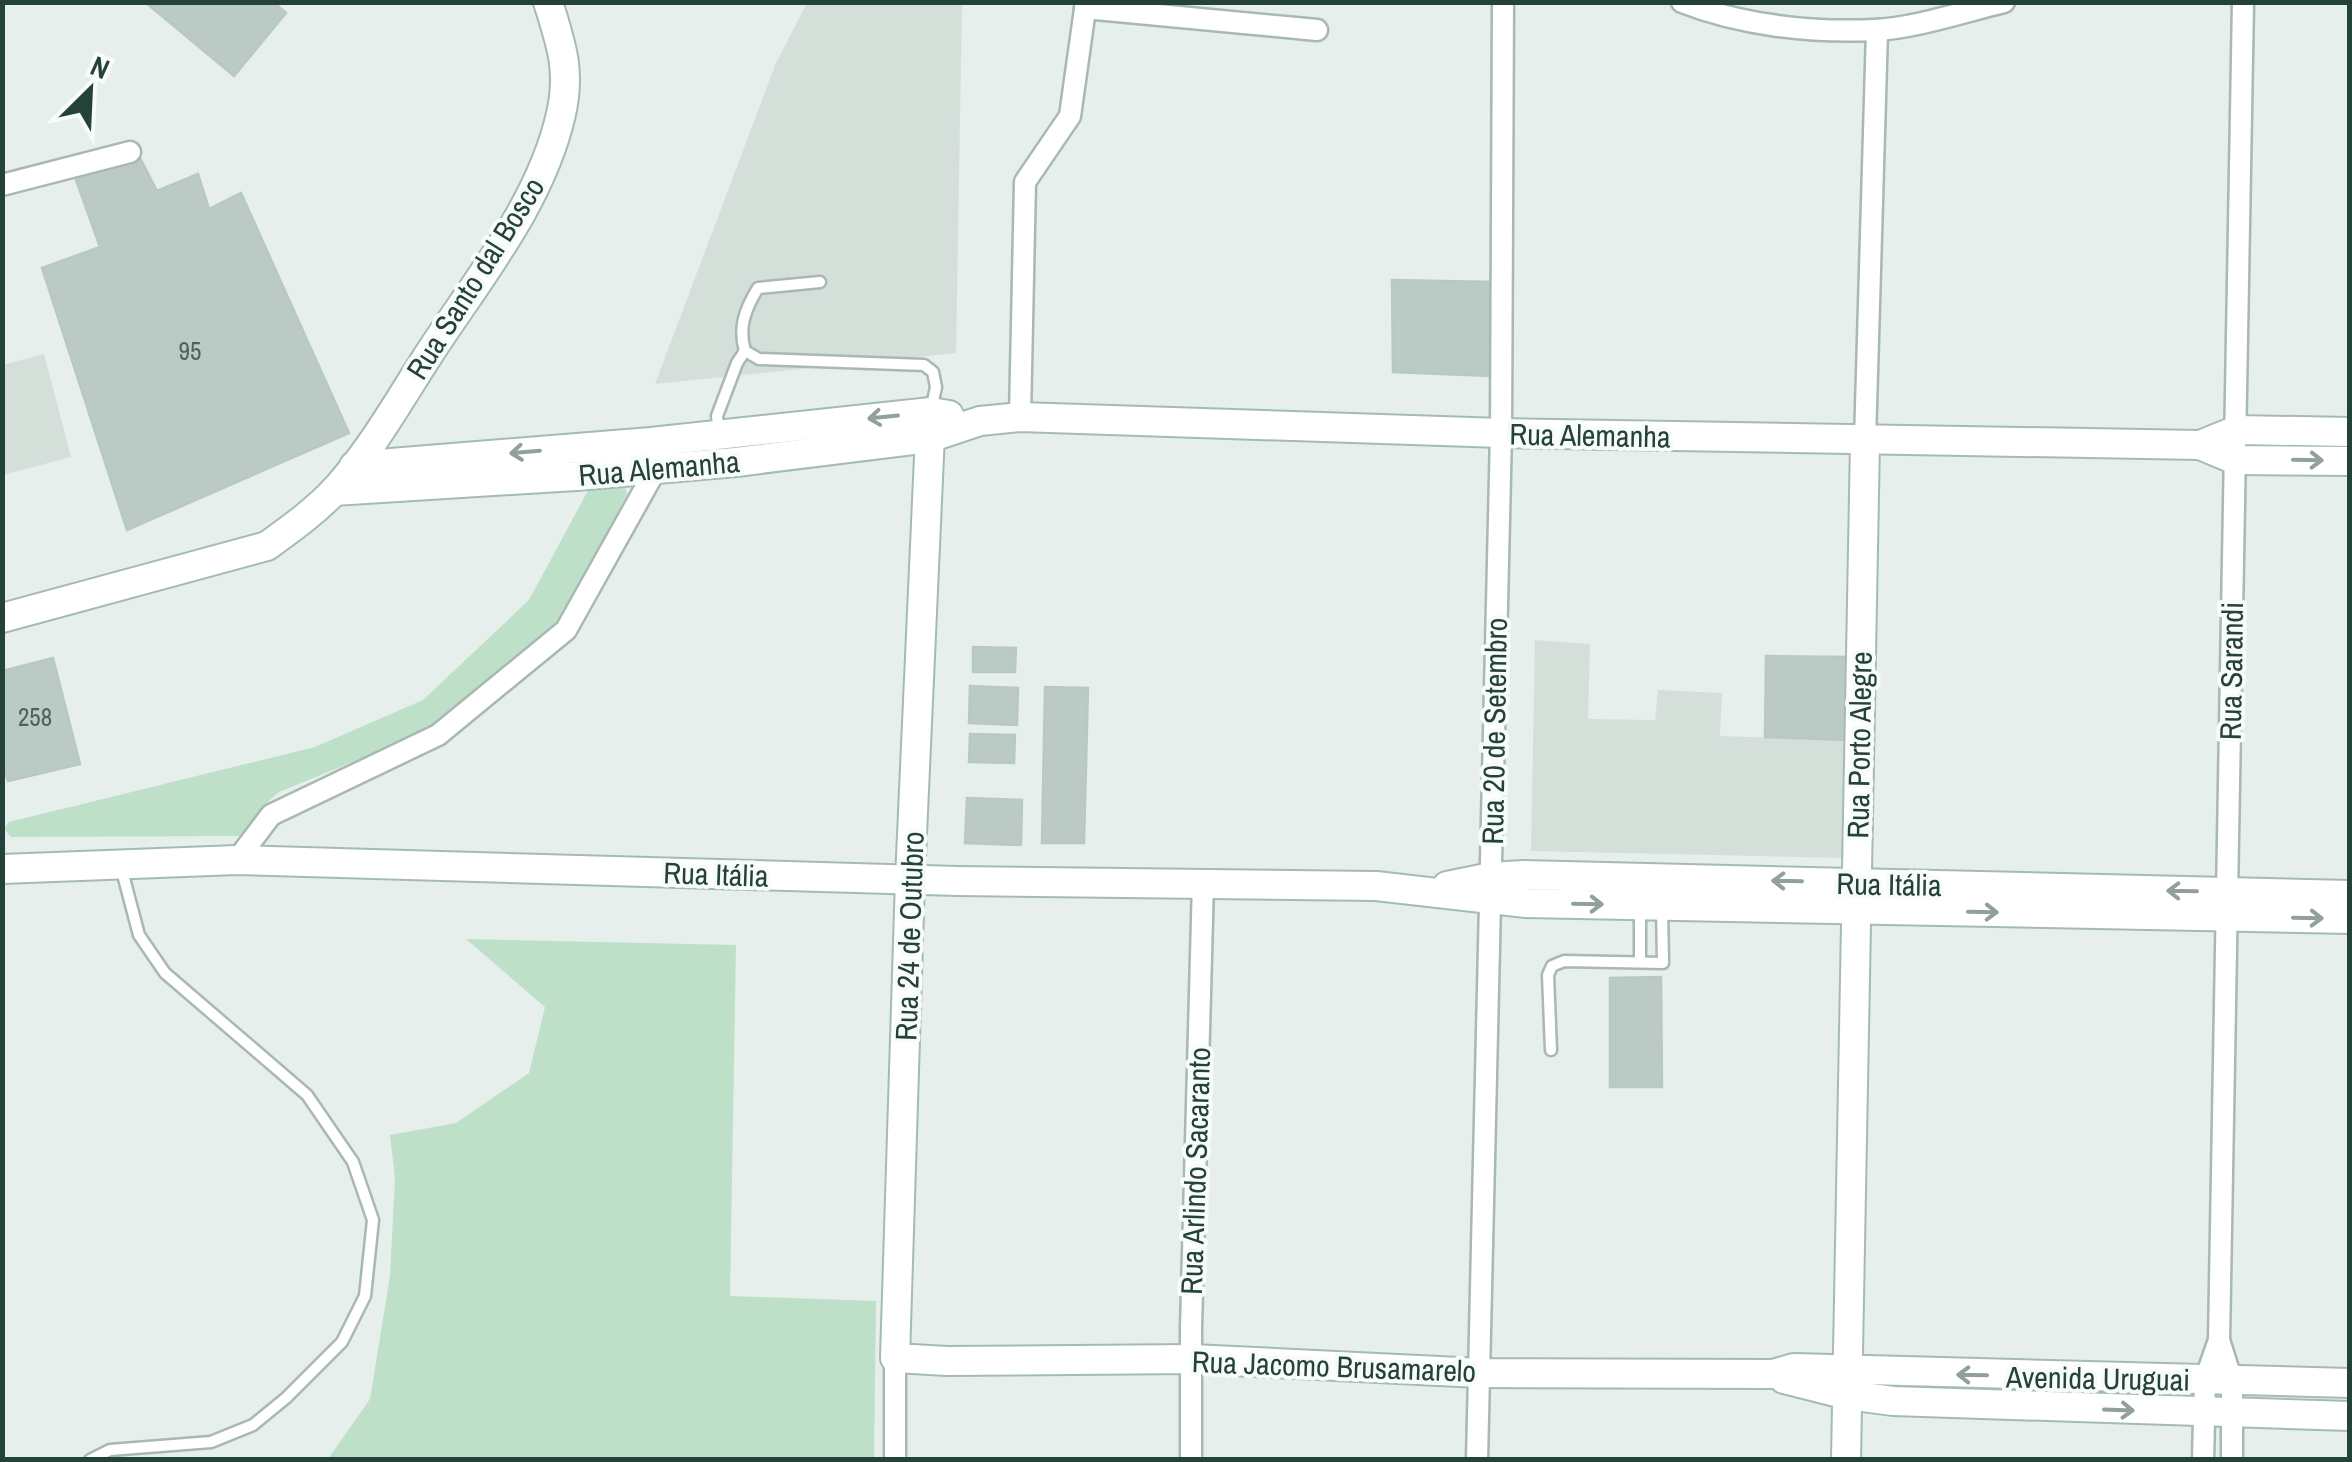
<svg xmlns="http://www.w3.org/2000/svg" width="2352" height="1462" viewBox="0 0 2352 1462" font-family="'Archivo Narrow',sans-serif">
<rect width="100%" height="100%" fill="#e6efeb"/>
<g fill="#d4dfda">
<polygon points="807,3 962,3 956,353 655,384 776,63"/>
<polygon points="44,354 71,457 3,475 3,365"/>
<polygon points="1535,640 1590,644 1588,719 1655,720 1658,690 1722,693 1720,736 1846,740 1844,858 1531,851"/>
</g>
<g fill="#bfe0c8">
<path d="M 591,485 L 625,487 L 627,494 L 566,613 L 442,722 L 421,734 L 279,792 C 263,805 255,817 248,836 L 11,837 L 4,829 L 9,822 L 315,747 L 423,700 L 529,600 Z"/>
<polygon points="466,939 736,945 730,1296 876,1301 874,1459 328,1459 370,1399 390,1276 395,1178 390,1135 456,1123 529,1073 545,1007"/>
</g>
<g fill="#bbcac4" stroke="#b8c9c2" stroke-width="2.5">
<polygon points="145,2 273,2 286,13 234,76"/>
<polygon points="138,154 157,191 198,174 209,209 241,193 349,433 127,530 42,268 100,247 76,180"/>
<polygon points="1392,280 1494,282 1490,376 1393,372"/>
<polygon points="973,647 1016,648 1015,672 973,672"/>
<polygon points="1766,656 1850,657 1846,740 1765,737"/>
<polygon points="53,658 80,764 8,781 2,763 2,671"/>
<polygon points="970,686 1018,688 1017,725 969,723"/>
<polygon points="1045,687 1088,688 1084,843 1042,843"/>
<polygon points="970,734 1015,735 1014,763 969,762"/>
<polygon points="967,798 1022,800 1021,845 965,843"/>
<polygon points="1661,977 1662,1087 1610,1087 1610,978"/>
</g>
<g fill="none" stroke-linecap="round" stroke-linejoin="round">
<defs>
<g id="lane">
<path d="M 820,282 L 758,288 C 745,309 738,328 745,351 L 759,359 L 924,365 L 933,372 L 936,387 L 931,411"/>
<polyline points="719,433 717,416 737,363 745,351"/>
<polyline points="1640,908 1640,962"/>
<polyline points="1551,1050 1548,975 1552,966 1564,961 1663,963 1662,906"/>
<polyline points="90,1460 110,1450 211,1442 253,1425 286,1398 342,1342 365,1296 373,1220 353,1162 307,1095 165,973 139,935 121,867"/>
</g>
<g id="street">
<path d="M 1682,2 C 1740,25 1811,33 1874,30 C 1912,29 1966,11 2004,2"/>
<polyline points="1085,8 1317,30"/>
<polyline points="2,185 130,152"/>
<polyline points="1020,417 1025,182 1070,116 1086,2"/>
<polyline points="1865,441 1877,30"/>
<polyline points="237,860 271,815 438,735 566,630 656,469"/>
<polyline points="895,1460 895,1358"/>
<polyline points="1191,1460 1191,1328 1203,882"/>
<polyline points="1477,1460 1501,433 1503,2"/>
<polyline points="2203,1460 2205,1380 2219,1340"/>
<polyline points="2232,1460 2232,1381 2219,1340 2243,2"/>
</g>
<g id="secondary">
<polyline points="931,412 910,879 895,1358 947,1361 1192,1359 1480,1373 1773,1374 1794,1368 2350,1383"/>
<polyline points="2200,445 2237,430 2350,432"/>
<polyline points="354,466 651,442 931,412 949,415"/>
<polyline points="334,491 576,476 736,462 929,438 980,421 1020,417 1501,433 2200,445 2236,460 2350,461"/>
<path d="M 2,618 L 267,546 C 292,528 317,510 338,487 C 373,447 400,399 429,354 C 477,280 541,203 561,114 C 571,70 561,44 548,2"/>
<polyline points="2,869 237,860 957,881 1376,886 1526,903 2350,919"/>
<polyline points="1447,886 1491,877 1523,875 2350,895"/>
<polyline points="1784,1379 1847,1395 1893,1401 2350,1416"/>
<polyline points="1846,1460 1865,441"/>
</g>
</defs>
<use href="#lane" stroke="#a8b8b2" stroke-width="15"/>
<use href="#street" stroke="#a8b8b2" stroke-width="25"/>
<use href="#secondary" stroke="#a4bbb3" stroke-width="32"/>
<use href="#lane" stroke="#fff" stroke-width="10"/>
<use href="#street" stroke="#fff" stroke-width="20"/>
<use href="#secondary" stroke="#fff" stroke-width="28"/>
</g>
<defs><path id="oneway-shaft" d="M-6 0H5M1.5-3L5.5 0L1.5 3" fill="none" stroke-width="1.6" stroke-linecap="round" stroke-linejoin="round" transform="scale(2.5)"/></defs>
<g stroke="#92a09c">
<use href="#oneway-shaft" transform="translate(883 417) rotate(174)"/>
<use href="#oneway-shaft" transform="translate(525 452) rotate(175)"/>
<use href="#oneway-shaft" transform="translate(2308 460) rotate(1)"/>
<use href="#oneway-shaft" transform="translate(1787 881) rotate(-179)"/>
<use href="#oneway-shaft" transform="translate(2182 891) rotate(-179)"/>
<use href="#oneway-shaft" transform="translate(1588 904) rotate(1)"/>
<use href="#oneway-shaft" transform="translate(1983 912) rotate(1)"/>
<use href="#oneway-shaft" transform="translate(2308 918) rotate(1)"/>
<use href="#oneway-shaft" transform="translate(1972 1375) rotate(-179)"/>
<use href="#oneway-shaft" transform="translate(2119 1410) rotate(2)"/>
</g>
<g text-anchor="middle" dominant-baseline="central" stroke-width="8" stroke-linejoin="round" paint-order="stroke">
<g font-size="25" fill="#4a645c">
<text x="190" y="351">95</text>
<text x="35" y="717">258</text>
</g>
<g font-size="30" fill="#24423a" stroke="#f7fbf9">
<text transform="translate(475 278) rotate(-58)">Rua Santo dal Bosco</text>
<text transform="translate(1590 435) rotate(1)">Rua Alemanha</text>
<text transform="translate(659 468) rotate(-5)">Rua Alemanha</text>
<text transform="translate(2231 671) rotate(-89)">Rua Sarandi</text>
<text transform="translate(1494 731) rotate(-89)">Rua 20 de Setembro</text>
<text transform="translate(1859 745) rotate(-89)">Rua Porto Alegre</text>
<text transform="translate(716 874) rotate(2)">Rua Itália</text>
<text transform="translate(1889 884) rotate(1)">Rua Itália</text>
<text transform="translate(909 936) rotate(-88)">Rua 24 de Outubro</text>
<text transform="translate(1195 1171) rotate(-88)">Rua Arlindo Sacaranto</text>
<text transform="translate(1334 1366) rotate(2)">Rua Jacomo Brusamarelo</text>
<text transform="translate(2098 1378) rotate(1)">Avenida Uruguai</text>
</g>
</g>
<rect width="2352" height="1462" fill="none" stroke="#24423a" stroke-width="10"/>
<g transform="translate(90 90) rotate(24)" stroke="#f7fbf9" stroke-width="8" paint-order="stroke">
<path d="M0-8L18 38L0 25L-18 38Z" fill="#24423a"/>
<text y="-15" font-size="28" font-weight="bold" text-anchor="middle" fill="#24423a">N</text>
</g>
</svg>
